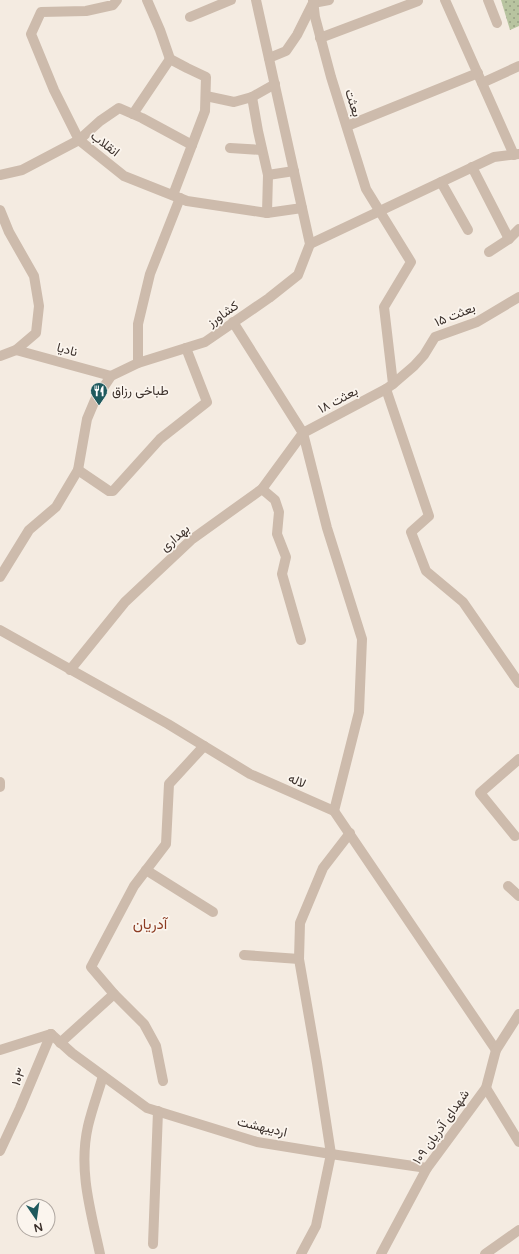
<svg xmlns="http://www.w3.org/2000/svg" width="519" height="1254" viewBox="0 0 519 1254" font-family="'Varela Round',Vazirmatn,sans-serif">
<defs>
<pattern id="grass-dots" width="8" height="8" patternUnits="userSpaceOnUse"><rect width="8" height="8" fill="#b8c4a0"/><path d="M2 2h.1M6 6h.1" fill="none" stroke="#97a083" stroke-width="1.8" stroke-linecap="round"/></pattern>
</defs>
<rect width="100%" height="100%" fill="#f4ebe1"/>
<polygon fill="url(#grass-dots)" points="501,0 519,0 519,26 510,30"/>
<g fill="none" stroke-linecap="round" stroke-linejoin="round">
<g stroke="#cdbbac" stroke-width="10">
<polyline points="117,0 113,5 86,11 41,12 31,34 54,90 79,140 124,176 187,201 267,213 302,208"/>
<polyline points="147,0 160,30 170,59 187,68 206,77 205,111 173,195"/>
<polyline points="445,0 514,155"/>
<polyline points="488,0 497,23"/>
<polyline points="190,17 231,0"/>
<polyline points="320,38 418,1"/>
<polyline points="269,58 286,51 297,35 313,3 329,0"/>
<polyline points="482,83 519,66"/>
<polyline points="206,96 234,102 252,97 275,84"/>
<polyline points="252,97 258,131 268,175 267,213"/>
<polyline points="133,114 170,59"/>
<polyline points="347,126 478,73"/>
<polyline points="230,148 262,150"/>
<polyline points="472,167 509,239"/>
<polyline points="0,175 22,170 79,140 100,121 119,108 142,118 192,145"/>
<polyline points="268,175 294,171"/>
<polyline points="441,182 468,230"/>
<polyline points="0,210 9,232 34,276 39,306 36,333 16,350 0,356"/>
<polyline points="310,244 494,157 519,154"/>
<polyline points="489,252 509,239 519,229"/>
<polyline points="233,322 303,433 327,528 362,639 359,712 334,811"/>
<polyline points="16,350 111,376"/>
<polyline points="138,363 138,324 150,274 180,198"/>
<polyline points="393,384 414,366 424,355 435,337 477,322 519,297"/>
<polyline points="386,389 429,516 411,532 426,571 463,602 519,683"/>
<polyline points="78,470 109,491 113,491 160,439 207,402 186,348"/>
<polyline points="262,489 275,500 279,512 277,534 286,557 282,574 301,640"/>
<polyline points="0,577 29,530 56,507 78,470 87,419 95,400 111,376 138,363 205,342 269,298 298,275 310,244 256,0"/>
<polyline points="0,630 168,724 250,774 334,811 496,1050"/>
<polyline points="70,670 125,602 191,540 262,489 303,433 386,389 393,384 384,307 411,262 366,189 331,77 315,17 313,0"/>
<polyline points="0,782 0,787"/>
<polyline points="515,836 480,793 519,759"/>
<polyline points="146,870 213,912"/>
<polyline points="508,886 519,896"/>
<polyline points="244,955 299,959"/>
<polyline points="114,994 91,967 134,886 166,844 169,784 204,746"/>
<polyline points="51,1034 72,1053 147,1108 257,1142 331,1154 427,1168"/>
<polyline points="60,1043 114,994 144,1024 156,1046 163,1081"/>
<polyline points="0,1050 51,1034"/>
<polyline points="486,1088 519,1142"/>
<polyline points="0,1151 20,1108 51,1034"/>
<polyline points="153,1244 158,1111"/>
<path d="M 100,1254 C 91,1212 78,1170 88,1126 C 92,1109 98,1093 103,1076"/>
<polyline points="301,1254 316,1226 331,1154 317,1063 299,959 300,923 323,868 350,833"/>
<polyline points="381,1254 427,1168 486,1088 496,1050 519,1014"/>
<polyline points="485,1254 519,1230"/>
</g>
</g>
<defs>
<symbol id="restaurant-pin" viewBox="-11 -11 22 30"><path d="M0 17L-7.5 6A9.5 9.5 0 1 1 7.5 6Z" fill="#1f5a5e" stroke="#fbf5ee"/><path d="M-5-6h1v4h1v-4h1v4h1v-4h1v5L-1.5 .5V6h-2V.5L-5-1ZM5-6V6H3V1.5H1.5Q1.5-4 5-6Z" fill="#fff"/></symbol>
</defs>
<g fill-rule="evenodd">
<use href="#restaurant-pin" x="89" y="381" width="20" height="27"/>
</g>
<g text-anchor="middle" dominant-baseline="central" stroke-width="3.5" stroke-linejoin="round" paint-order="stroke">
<g font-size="13" fill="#3b302b" stroke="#fbf5ee">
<text transform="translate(353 103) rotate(73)">بعثت</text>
<text transform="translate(105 144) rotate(38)">انقلاب</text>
<text transform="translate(223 314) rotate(-35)">کشاورز</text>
<text transform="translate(455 315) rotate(-22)">بعثت ۱۵</text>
<text transform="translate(67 350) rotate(15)">نادیا</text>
<text transform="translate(338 400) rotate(-28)">بعثت ۱۸</text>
<text transform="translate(175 538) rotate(-41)">بهداری</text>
<text transform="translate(297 781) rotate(24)">لاله</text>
<text transform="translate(19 1077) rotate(-67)">۱۰۳</text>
<text transform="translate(262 1127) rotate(13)">اردیبهشت</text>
<text transform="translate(441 1127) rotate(-55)">شهدای آدریان ۱۰۹</text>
</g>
<g font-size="13" fill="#3b302b" stroke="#fbf5ee" text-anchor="start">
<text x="112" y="391">طباخی رزاق</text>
</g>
<g font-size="15" fill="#8c3b22" stroke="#fbf5ee">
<text x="150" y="924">آدریان</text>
</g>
</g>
<g transform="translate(36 1218) rotate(167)"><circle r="19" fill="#fbf5ee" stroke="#aea6a0"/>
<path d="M0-3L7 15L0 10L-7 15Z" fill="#1f5a5e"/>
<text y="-6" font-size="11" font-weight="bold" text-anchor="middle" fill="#3b302b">N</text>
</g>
</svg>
